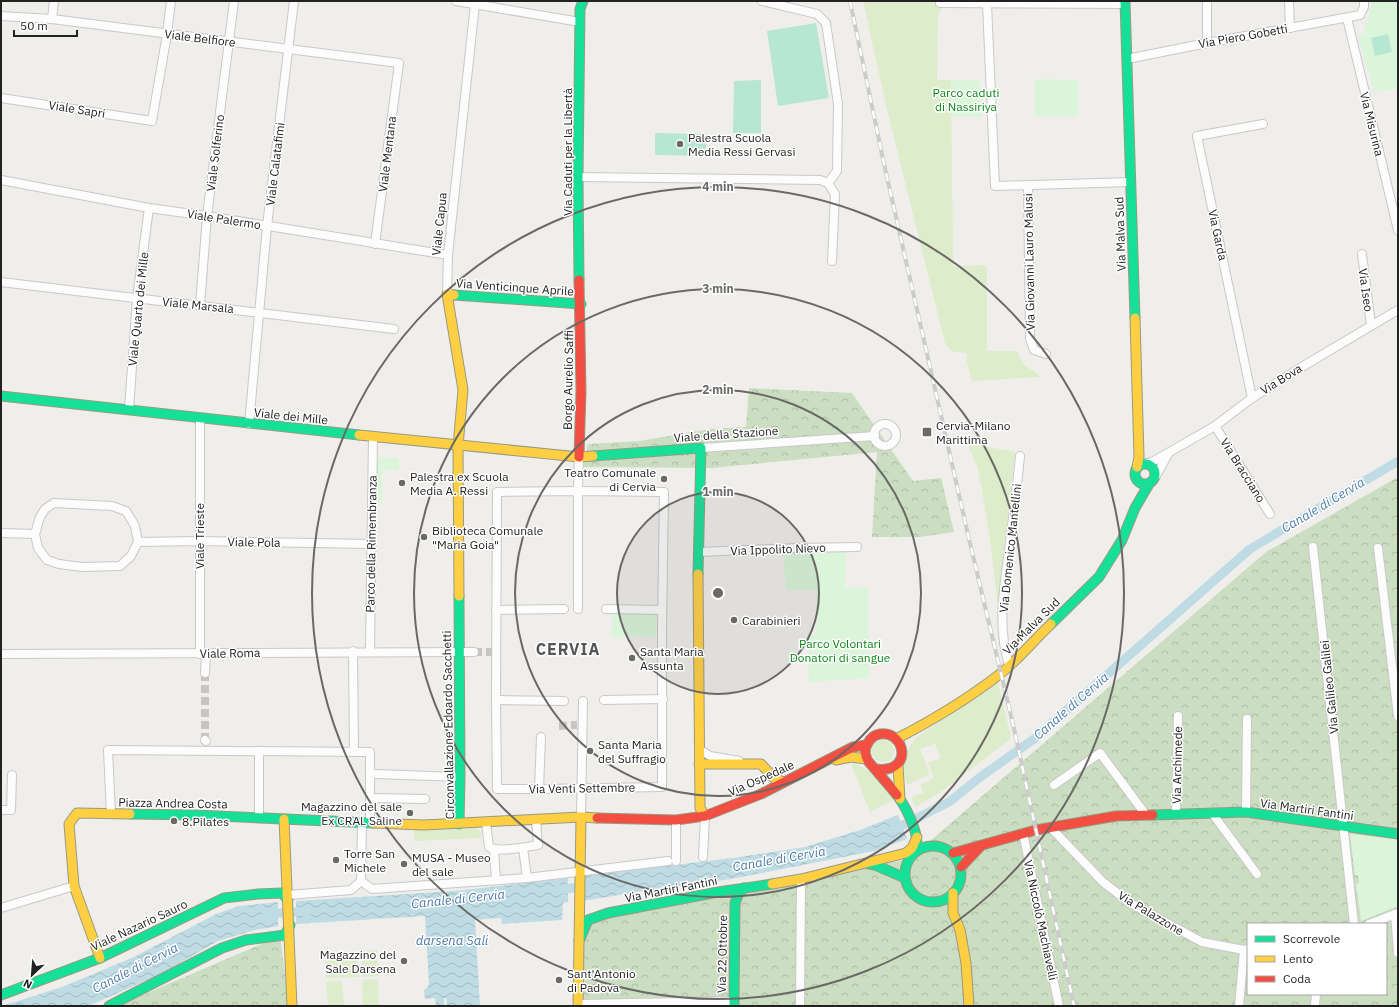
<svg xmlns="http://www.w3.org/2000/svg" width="1399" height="1007" viewBox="0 0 1399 1007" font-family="'IBM Plex Sans',sans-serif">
<defs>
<pattern id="forest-crowns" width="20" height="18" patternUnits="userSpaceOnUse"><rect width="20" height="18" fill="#cbdec1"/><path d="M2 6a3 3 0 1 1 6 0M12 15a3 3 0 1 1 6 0" fill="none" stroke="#aebea6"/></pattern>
<pattern id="water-waves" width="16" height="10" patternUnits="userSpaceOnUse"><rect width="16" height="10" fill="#bfdbe3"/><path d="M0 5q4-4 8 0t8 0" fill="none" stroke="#a4bcc2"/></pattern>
</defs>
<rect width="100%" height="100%" fill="#f0eeeb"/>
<g fill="#ddeccb">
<path d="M 863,1 L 940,1 L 941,11 L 938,14 L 937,80 L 951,80 L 953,266 L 987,265 L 987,351 L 1017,351 C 1020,357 1021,362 1026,366 C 1031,370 1037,372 1040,377 L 972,381 L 967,362 L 967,353 L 951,351 L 945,343 L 886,105 Z"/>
<polygon points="967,443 1015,452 998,608 990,538 982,490 977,466"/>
<path d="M 998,682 L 1011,739 L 942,791 L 916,807 L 914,805 L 912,798 L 913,796 L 923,793 L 920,785 L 934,778 L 928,763 L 941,758 L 935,743 L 920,749 L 930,774 L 907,785 C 901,768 904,750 917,737 Z"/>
<circle cx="883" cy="751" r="11"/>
<path d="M 852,763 C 871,768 881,783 893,797 L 893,800 L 870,812 L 852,766 Z"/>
<polygon points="472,827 477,828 481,833 481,838 414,841 414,830"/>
<polygon points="377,950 378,976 362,977 361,951"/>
<polygon points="357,951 359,977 326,978 325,953"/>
<polygon points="378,979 379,1006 363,1006 362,980"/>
<polygon points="342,981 344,1005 328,1006 326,982"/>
</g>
<g fill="url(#forest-crowns)" fill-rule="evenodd">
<polygon points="749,388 852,393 913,481 941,478 954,532 920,537 872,537 877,452 711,468 583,467 588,444 639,441 710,429 746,427"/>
<path d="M 1398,477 L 1398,1006 L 574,1006 L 588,920 L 909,859 L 1266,552 ZM 1248,924 L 1386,924 L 1386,994 L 1248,994 Z"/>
<polygon points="280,936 289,1006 117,1006"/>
</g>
<g fill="#daf5da">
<polygon points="1372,2 1398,2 1398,89 1374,92 1358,35 1366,34 1364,23 1368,23"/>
<polygon points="1035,79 1078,80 1078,116 1035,116"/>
<polygon points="951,80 980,80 981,117 952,117"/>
<polygon points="377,457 399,458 399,470 382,470 382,505 376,505"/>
<polygon points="846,550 845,588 868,588 869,678 809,682 807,636 815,635 817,616 816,590 786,590 783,552"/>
<polygon points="612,613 659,613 658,637 635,636 611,638"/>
<polygon points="1350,834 1398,839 1398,906 1361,921 1356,884 1359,883 1358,875 1355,875"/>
</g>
<g fill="#b7e6d2">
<polygon points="816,23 829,98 778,106 767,31"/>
<polygon points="1388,34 1392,52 1375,56 1371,38"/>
<polygon points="761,80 761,133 733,133 734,81"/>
<polygon points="655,133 706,134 706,156 655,155"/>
</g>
<g fill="url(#water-waves)">
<polygon points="898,815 907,839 874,851 731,879 643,891 583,901 584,874 616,872 733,858 805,847 860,830"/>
<polygon points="568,878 568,902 563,903 562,920 502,924 501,918 475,920 480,1006 447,1006 446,998 444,998 444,1006 436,1006 435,998 425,999 424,990 427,988 429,984 425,916 296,924 296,901 455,891"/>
<polygon points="278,902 278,926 255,930 218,941 157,976 88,1006 2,1006 62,987 134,957 216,914 239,906"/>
</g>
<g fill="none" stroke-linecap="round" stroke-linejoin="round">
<g stroke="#bfdbe3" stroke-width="9">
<polyline points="891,831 949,802 979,778 1034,739 1250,549 1398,461"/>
<polyline points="558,890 587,886"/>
<polyline points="267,914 308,911"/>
</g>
<g stroke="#c7c5c3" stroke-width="8" stroke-dasharray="8 4" stroke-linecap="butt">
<polyline points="474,652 492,652"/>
<polyline points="205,673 205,740"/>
<polyline points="559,726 577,725"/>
</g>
<defs>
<g id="street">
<polyline points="456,1 580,22"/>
<polyline points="762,1 817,14 826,23 838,104 837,171 828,183 835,194 832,261"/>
<polyline points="1207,1 1207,43"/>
<polyline points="1289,1 1290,28"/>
<polyline points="940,3 1125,4"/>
<polyline points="987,4 995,186 1131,182"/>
<polyline points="1,16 52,19 399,63 375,244"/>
<polyline points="1347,18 1398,230"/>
<polyline points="52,19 54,1"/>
<polyline points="1127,59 1207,43 1360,15 1364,7 1364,1"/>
<polyline points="1,98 152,121 167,34 171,1"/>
<polyline points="578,177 820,180 828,183"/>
<polyline points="1,180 149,208 207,216 448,255"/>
<polyline points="1028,185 1030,339 1034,350 1046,354"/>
<polyline points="1362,254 1371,325"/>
<polyline points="1,282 394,329"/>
<polyline points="447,294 448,255 475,4"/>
<polyline points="200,305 207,216 234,1"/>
<polyline points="1252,398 1197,136 1263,124"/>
<polyline points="129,409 137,298 149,208"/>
<polyline points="200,418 200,654"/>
<polyline points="249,424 267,226 294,1"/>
<circle cx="885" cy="435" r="11"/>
<polyline points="1215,426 1270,514"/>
<polyline points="701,448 875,436"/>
<polyline points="1147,463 1152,462 1215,426 1252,398 1310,362 1398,310"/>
<polyline points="1156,476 1168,454"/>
<polygon points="578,491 664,492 662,627 662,787 539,789 497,789 496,700 497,492"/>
<polygon points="54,503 112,506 126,511 135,526 138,542 131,556 120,566 82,567 59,564 47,560 38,548 35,534 40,517 45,509"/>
<polyline points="1,533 35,534"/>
<polyline points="138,542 199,541 371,544"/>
<polyline points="1313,547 1354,924"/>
<polyline points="1378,548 1398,716"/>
<polyline points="698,552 798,548 857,547"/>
<polyline points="578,609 578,491 579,457"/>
<polyline points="606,609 662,610"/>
<polyline points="496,610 564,609"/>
<polyline points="353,651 354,752"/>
<polyline points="370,651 373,437"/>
<path d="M 1,654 C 159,654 316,652 474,652"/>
<path d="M 1009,665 C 997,627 1004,588 1009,550 C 1013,518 1017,487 1020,456"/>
<polyline points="205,673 206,654"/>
<polyline points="496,700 564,701"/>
<polyline points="604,700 663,699"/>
<polyline points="205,740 206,741"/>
<polyline points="699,749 710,756 739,761"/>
<polyline points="376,774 460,777"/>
<polyline points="1054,785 1100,753 1146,815"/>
<polyline points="539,789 541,737"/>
<polyline points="371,798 425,799"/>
<polyline points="1,810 11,810 12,775"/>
<polyline points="1246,812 1247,719"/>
<polyline points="1176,813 1178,716"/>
<polyline points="1212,813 1257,874"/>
<polyline points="111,814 108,750 370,752 370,822"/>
<polyline points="259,817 259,751"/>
<polyline points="581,817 583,701"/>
<path d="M 486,823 L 489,847 C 499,853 526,847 538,845 L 536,819"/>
<polyline points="1053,830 1103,882 1130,903 1202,942 1244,950 1248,949"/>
<polyline points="1023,833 1059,1006"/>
<polyline points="523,848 527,878"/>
<polyline points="494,850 496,880"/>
<polyline points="703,857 705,816"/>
<polyline points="676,861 676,820"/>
<polyline points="361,881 372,889 527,878 668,861"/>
<polyline points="361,881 362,822"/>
<polyline points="288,895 351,890 361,881"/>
<polyline points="1,908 74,886"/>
<polyline points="1395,914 1398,953"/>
<polyline points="1369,924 1398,913"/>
<polyline points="578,1004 734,1001"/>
<polyline points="800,1006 801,879"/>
<polyline points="1239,1006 1244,950"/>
<polyline points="1315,1006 1316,994"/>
</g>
<g id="fast">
<polyline points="1125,1 1135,318"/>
<polyline points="579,280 578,177 580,9 583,1"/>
<polyline points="454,295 581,304"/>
<polyline points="1,396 359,435"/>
<polyline points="593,456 701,448 698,574"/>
<circle cx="1145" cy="474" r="10"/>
<polyline points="459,596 460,777 459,824"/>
<polyline points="1051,624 1099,577 1122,540 1135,508 1149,484"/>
<path d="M 897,795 C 906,807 917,829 917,844"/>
<polyline points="130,814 196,815 373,823"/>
<polyline points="1153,815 1246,812 1398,834"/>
<circle cx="933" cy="874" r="28"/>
<polyline points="869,864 875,865 905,878"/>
<polyline points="579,941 588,920 608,913 718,892 772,884"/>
<polyline points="1,995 100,958 224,898 258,894 282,893 288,900"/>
<polyline points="109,1006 222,948 246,940 285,935 290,925"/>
<polyline points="734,1006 735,903 738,895 744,888"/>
</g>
<g id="slow">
<polyline points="454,295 447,294 463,390 458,446 459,596"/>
<polyline points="1135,318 1139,457 1137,467"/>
<polyline points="359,435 579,457 593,456"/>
<polyline points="698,574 700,808 705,816"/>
<path d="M 896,739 C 931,721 969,698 1000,674 C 1018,660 1034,640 1051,624"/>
<polyline points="836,760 851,757 866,759"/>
<polyline points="699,764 761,764 775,779 784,782"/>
<polyline points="898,765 900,799"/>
<polyline points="284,819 292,1006"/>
<polyline points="373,823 424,825 581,817 597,818"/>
<polyline points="772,884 801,879 906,853 912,848 917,837"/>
<polyline points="953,893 953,913 960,930 966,963 969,1006"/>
<polyline points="100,958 74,886 69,824 77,813 130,814"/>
<polyline points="578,1006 581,817"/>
</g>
<g id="jam">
<polyline points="579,457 581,391 579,280"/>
<path d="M 875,769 C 915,774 905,730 880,734 C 874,735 870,739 868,743 C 864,749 865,756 868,761 L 897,795"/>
<polyline points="597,818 676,820 705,816 761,794 853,747 866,745"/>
<polyline points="953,853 1036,830 1116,816 1153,815"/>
<polyline points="961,867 981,846"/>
</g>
</defs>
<use href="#street" stroke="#c9c8c7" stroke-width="10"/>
<use href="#fast" stroke="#999a82" stroke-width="11"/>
<use href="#slow" stroke="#999a82" stroke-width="11"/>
<use href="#jam" stroke="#999a82" stroke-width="11"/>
<use href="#street" stroke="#fdfcfc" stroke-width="8"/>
<use href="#fast" stroke="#16e098" stroke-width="9"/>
<use href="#slow" stroke="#ffcf43" stroke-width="9"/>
<use href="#jam" stroke="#f24e42" stroke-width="9"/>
<defs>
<polyline id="rail" points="850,1 884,164 969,539 1013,724 1074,1006"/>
</defs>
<use href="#rail" stroke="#ccc" stroke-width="4"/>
<use href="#rail" stroke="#fff" stroke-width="2.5" stroke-dasharray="8" stroke-linecap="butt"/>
</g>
<circle cx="718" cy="593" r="101" fill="#6a6968" fill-opacity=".12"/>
<g fill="none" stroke="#6a6968" stroke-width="2">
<circle cx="718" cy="593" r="101"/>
<circle cx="718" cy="593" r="203"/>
<circle cx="718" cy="593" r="304"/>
<circle cx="718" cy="593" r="406"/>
</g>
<g fill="#6a6968" stroke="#fff" stroke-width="1.5">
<circle cx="680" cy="144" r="4"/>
<rect x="922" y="427" width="10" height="10" rx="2"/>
<circle cx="664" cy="479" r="4"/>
<circle cx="402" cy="483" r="4"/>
<circle cx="424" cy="537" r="4"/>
<circle cx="734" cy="620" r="4"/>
<circle cx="632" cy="658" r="4"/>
<circle cx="590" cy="751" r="4"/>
<circle cx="410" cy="813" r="4"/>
<circle cx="174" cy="821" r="4"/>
<circle cx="336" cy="860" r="4"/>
<circle cx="404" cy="864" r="4"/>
<circle cx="404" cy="961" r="4"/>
<circle cx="559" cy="980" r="4"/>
</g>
<g text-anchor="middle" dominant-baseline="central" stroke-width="3" stroke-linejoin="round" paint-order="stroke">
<g font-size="12" fill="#222" stroke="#fff">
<text transform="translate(1243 36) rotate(-10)">Via Piero Gobetti</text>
<text transform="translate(200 38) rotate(7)">Viale Belfiore</text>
<text transform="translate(77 109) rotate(9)">Viale Sapri</text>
<text transform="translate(1372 124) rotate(76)">Via Misurina</text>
<text transform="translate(567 152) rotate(-90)">Via Caduti per la Libertà</text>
<text transform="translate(215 153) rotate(-83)">Viale Solferino</text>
<text transform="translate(387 154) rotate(-83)">Viale Mentana</text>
<text transform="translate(275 164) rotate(-83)">Viale Calatafimi</text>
<text transform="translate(224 219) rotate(9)">Viale Palermo</text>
<text transform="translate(439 224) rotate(-84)">Viale Capua</text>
<text transform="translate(1120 234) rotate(-92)">Via Malva Sud</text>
<text transform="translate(1218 235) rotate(78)">Via Garda</text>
<text transform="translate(1029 262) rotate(-91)">Via Giovanni Lauro Malusi</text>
<text transform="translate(515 287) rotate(4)">Via Venticinque Aprile</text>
<text transform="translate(1366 290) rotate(82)">Via Iseo</text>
<text transform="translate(198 305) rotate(6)">Viale Marsala</text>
<text transform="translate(138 309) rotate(-84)">Viale Quarto dei Mille</text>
<text transform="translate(1281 379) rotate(-32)">Via Bova</text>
<text transform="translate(568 380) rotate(-89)">Borgo Aurelio Saffi</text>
<text transform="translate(291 416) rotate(6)">Viale dei Mille</text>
<text transform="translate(726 434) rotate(-4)">Viale della Stazione</text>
<text transform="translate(1243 470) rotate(58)">Via Bracciano</text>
<text transform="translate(199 536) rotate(-90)">Viale Trieste</text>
<text transform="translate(254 542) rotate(1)">Viale Pola</text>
<text transform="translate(371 544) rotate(-89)">Parco della Rimembranza</text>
<text transform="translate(1010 548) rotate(-84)">Via Domenico Mantellini</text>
<text transform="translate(778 549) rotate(-2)">Via Ippolito Nievo</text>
<text transform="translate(1031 626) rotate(-45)">Via Malva Sud</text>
<text transform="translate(230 653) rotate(-1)">Viale Roma</text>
<text transform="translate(1329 687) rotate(-96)">Via Galileo Galilei</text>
<text transform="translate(448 725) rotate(-91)">Circonvallazione Edoardo Sacchetti</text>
<text transform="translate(1177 765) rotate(-89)">Via Archimede</text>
<text transform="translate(761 778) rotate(-24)">Via Ospedale</text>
<text transform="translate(582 788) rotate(-1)">Via Venti Settembre</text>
<text transform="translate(173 803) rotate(1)">Piazza Andrea Costa</text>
<text transform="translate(1307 809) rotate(8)">Via Martiri Fantini</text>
<text transform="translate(671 889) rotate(-11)">Via Martiri Fantini</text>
<text transform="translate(1151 913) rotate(31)">Via Palazzone</text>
<text transform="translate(1041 920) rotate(78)">Via Niccolò Machiavelli</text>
<text transform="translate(139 925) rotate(-25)">Viale Nazario Sauro</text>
<text transform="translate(722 954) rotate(-89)">Via 22 Ottobre</text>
</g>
<g font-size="12" fill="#0c8416" stroke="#fff">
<text x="966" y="92">Parco caduti<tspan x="966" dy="14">di Nassiriya</tspan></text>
<text x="840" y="643">Parco Volontari<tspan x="840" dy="14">Donatori di sangue</tspan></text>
</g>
<g font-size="12" fill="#222" stroke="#fff" text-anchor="start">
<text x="688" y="137">Palestra Scuola<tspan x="688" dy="14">Media Ressi Gervasi</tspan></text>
<text x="936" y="425">Cervia-Milano<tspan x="936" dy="14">Marittima</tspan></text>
<text x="656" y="472" text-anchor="end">Teatro Comunale<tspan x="656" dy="14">di Cervia</tspan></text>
<text x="410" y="476">Palestra ex Scuola<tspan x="410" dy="14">Media A. Ressi</tspan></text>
<text x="432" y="530">Biblioteca Comunale<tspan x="432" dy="14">"Maria Goia"</tspan></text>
<text x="742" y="620">Carabinieri</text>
<text x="640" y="651">Santa Maria<tspan x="640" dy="14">Assunta</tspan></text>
<text x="598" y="744">Santa Maria<tspan x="598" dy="14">del Suffragio</tspan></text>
<text x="402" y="806" text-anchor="end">Magazzino del sale<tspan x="402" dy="14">Ex CRAL Saline</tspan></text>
<text x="182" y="821">8.Pilates</text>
<text x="344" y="853">Torre San<tspan x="344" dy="14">Michele</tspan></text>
<text x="412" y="857">MUSA - Museo<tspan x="412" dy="14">del sale</tspan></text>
<text x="396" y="954" text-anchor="end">Magazzino del<tspan x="396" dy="14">Sale Darsena</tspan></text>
<text x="567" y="973">Sant'Antonio<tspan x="567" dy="14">di Padova</tspan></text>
</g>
<g font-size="13" font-style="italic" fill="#4a7aab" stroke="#fff">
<text transform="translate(1323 505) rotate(-31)">Canale di Cervia</text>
<text transform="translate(1071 706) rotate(-41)">Canale di Cervia</text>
<text transform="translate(779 859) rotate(-10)">Canale di Cervia</text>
<text transform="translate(458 899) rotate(-6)">Canale di Cervia</text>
<text x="452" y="940">darsena Sali</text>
<text transform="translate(135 968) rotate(-27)">Canale di Cervia</text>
</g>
<g font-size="16" font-weight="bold" letter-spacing="1" fill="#555" stroke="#fff">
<text x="568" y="649">CERVIA</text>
</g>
</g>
<circle cx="718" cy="593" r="6" fill="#6a6968" stroke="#fff" stroke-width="2"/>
<g font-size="12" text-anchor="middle" font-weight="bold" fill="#6a6968" stroke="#fff" stroke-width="3" stroke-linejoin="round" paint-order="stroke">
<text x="718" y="191">4 min</text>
<text x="718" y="293">3 min</text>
<text x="718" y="394">2 min</text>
<text x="718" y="496">1 min</text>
</g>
<rect width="1399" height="1007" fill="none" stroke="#222222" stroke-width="4"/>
<rect x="1247" y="923" width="140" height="72" fill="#ffffff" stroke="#a7a7a7"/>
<rect x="1255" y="936" width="20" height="6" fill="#16e098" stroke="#a7a7a7"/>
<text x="1283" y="943" font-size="12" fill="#222222">Scorrevole</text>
<rect x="1255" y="956" width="20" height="6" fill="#ffcf43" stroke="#a7a7a7"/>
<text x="1283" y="963" font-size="12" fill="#222222">Lento</text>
<rect x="1255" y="976" width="20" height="6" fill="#f24e42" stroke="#a7a7a7"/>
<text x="1283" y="983" font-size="12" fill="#222222">Coda</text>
<g transform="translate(32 975) rotate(206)" stroke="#ffffff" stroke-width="3" paint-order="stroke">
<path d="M0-3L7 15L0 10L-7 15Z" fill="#222222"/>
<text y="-6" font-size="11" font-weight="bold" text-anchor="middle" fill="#222222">N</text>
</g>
<path d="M14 30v6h63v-6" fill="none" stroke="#222222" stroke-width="2"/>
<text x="20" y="30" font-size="12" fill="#222222" stroke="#ffffff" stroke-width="3" paint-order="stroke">50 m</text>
</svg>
